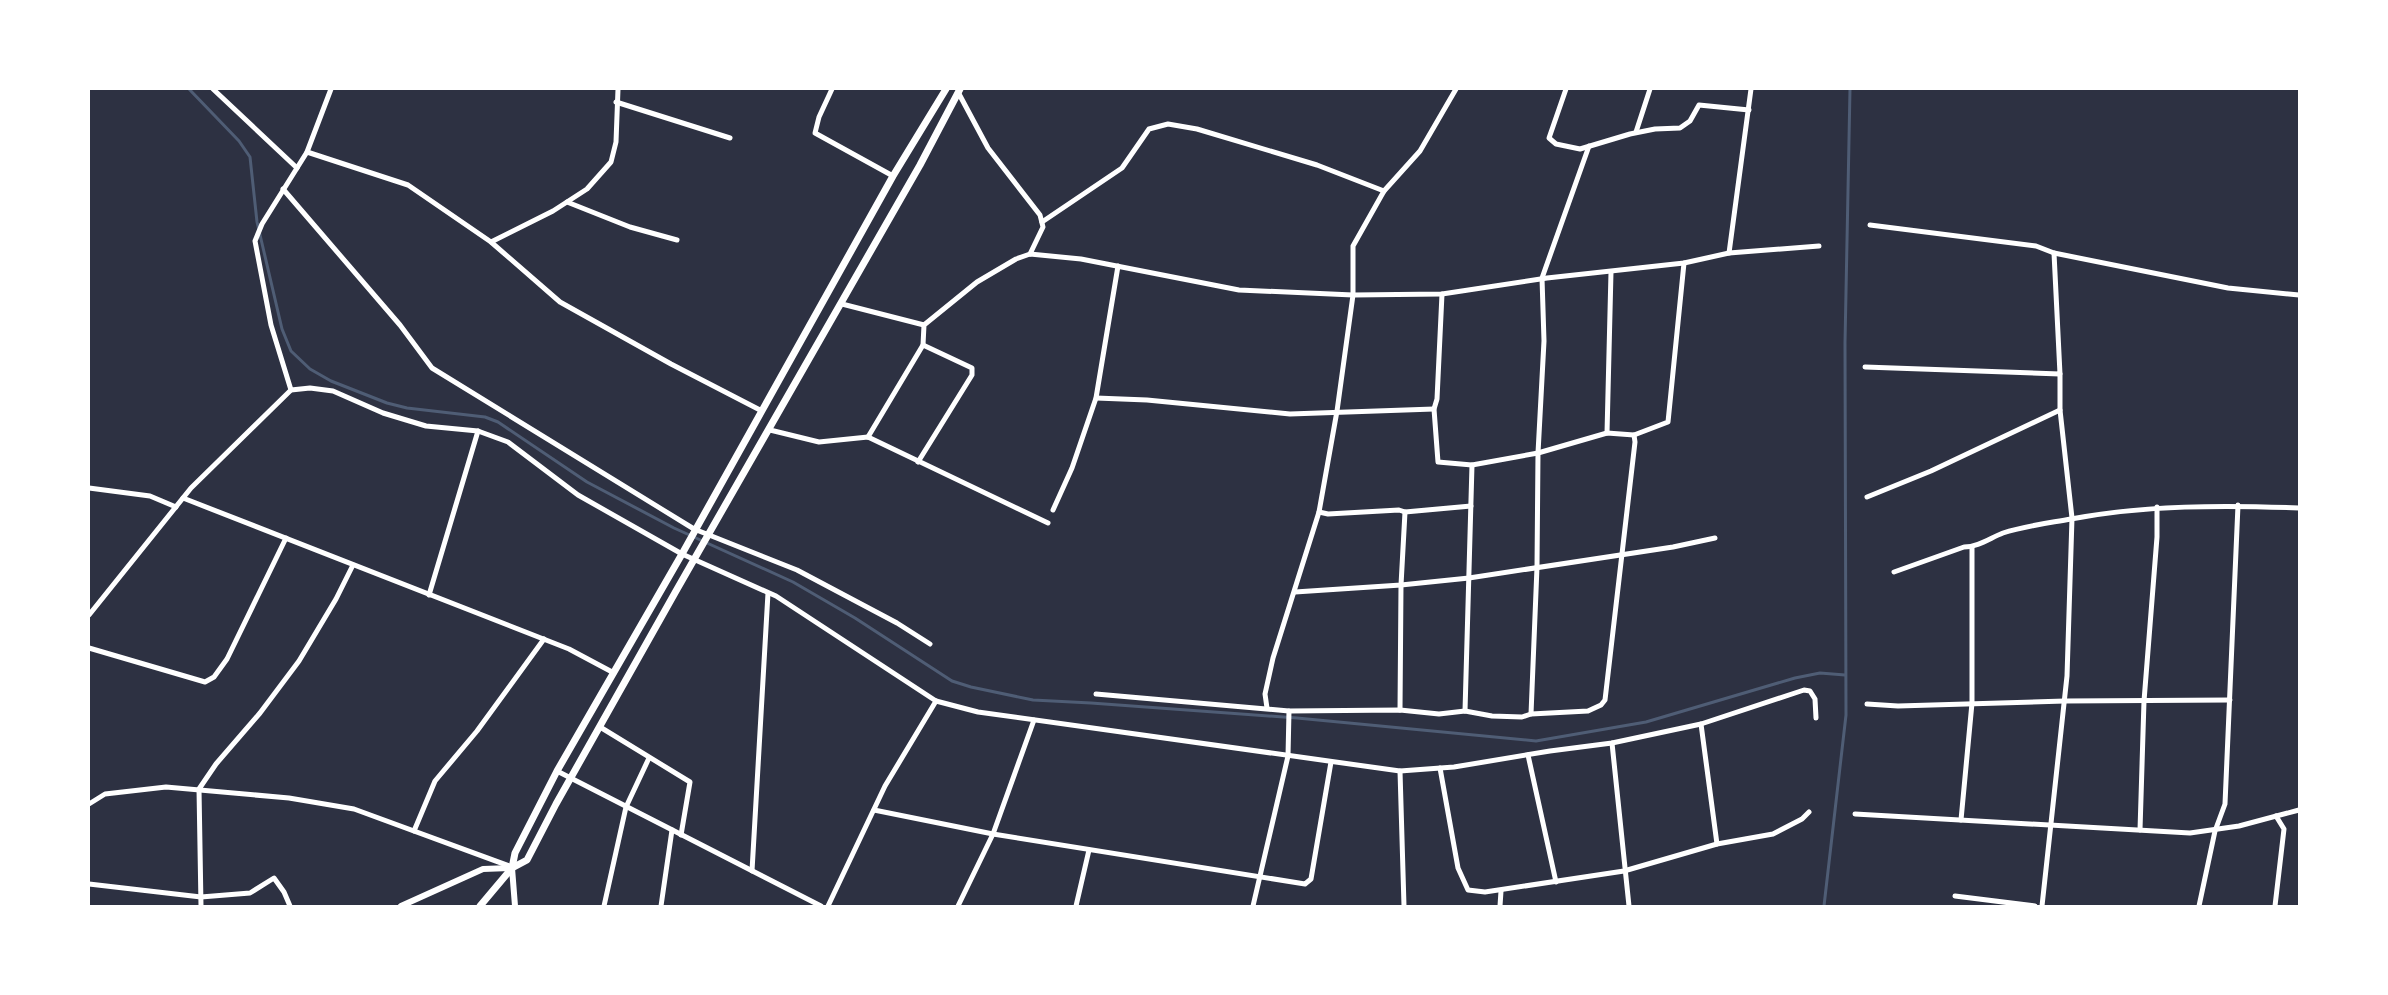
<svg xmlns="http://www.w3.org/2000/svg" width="2388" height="995" viewBox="0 0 2388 995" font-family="Commissioner,sans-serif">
<rect width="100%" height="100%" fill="#2d3142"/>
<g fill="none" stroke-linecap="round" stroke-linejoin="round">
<g stroke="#4f5d75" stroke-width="3">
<polyline points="189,89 239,141 250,157 257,222 282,329 291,351 310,369 331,381 387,403 407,408 485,417 498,422 587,482 674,528 793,582 855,618 952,681 971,687 1033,700 1091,703 1297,718 1536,741 1646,722 1795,678 1820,673 1845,675"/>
<polyline points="1824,906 1846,715 1845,343 1850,89"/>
</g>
<g stroke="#fff" stroke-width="5">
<polyline points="213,89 297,168"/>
<polyline points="832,89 819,117 815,133 893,176"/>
<polyline points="1566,89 1549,138 1556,144 1580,149 1630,134 1655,129 1680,128 1690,121 1699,105 1749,110"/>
<polyline points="958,92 988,148 1040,215 1043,227 1030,254"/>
<polyline points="616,102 730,138"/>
<polyline points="1636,132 1650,89"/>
<polyline points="307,152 408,185 491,242 560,302 671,364 760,410"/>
<polyline points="283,189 400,325 432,368 694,529 797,570 897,623 930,644"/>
<polyline points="567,202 630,227 677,240"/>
<polyline points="1042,222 1122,168 1149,129 1168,124 1197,129 1317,165 1384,191"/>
<polyline points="1870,225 2036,246 2054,253 2228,288 2299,295"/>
<polyline points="491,242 553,211 587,189 611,162 616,142 618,89"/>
<polyline points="1729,253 1751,89"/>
<polyline points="1442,294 1437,399 1434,409 1438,462 1472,465 1538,453 1607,433 1634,435 1668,422 1684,263"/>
<polyline points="842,304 924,325"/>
<polyline points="1865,367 2060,374 2054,253"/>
<polyline points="291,390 271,325 255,241 262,224 307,152 331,89"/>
<polyline points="1096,398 1147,400 1290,414 1434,409"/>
<polyline points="770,430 819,442 868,437 1048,523"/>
<polyline points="1607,433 1611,272"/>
<polyline points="868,437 923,345 924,325 977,282 1016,259 1030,254 1081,259 1239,290 1353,295 1442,294 1547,278 1684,263 1729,253 1819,246"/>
<polyline points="918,462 972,375 972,368 923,345"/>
<polyline points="89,488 150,496 176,507"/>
<polyline points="1867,497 1931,471 2060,410"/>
<polyline points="183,498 569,649 614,673"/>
<polyline points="1053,510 1072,468 1096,398 1118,266"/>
<polyline points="1319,512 1328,514 1399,510 1405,512 1471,506"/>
<path d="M 1894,572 L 1964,547 C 1978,547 1990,538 2003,533 C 2024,526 2049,523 2071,519 C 2146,505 2223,505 2299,508"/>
<polyline points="1295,592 1401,585 1469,578 1673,547 1715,538"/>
<polyline points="429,595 478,431"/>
<polyline points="89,615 191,488 291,390 310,388 333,391 383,413 426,426 478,431 508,442 578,495 682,554 776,596 936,701 978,712 1400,771 1454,767 1550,751 1612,743 1701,724 1804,690 1810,691 1815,699 1816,718"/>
<polyline points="89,648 205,682 214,677 227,659 286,538"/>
<polyline points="1096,694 1289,711 1400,710 1439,714 1465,711 1492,716 1522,717 1531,714 1588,711 1601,705 1605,700 1635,442 1634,435"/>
<polyline points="1867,704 1898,706 2065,701 2230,700"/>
<polyline points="1267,708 1265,694 1273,658 1319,512 1337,411 1353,295 1353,246 1384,191 1420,151 1456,89"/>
<polyline points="1400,710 1401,585 1405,512"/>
<polyline points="1465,711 1472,465"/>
<polyline points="1531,714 1537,567 1538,453 1544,341 1542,278 1589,146"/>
<polyline points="1701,724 1717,844"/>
<polyline points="600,727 690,782 681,835"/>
<polyline points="1612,743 1629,906"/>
<polyline points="1528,755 1556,882"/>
<polyline points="1440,768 1458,868 1468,890 1485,892 1624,871 1717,844 1773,834 1802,819 1809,812"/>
<polyline points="557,771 821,906"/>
<polyline points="1400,771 1404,906"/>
<polyline points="89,804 105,794 166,787 289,798 354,809 512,867"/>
<polyline points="874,810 993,834 1305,884 1311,879 1331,762"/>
<polyline points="1855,814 2190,833 2239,826 2299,810"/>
<polyline points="1961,820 1972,703 1972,547"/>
<polyline points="2140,830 2144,701 2157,537 2157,507"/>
<polyline points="414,831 435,781 477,731 544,639"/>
<polyline points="752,871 768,593"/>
<polyline points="89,884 201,897 250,893 274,878 284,892 290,906"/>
<polyline points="1955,896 2035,906"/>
<polyline points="201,906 199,789 216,764 260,713 299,661 336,599 353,565"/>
<polyline points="604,906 626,807 649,758"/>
<polyline points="661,906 672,830"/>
<polyline points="828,906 885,786 936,701"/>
<polyline points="958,906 993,834 1034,720"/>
<polyline points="1076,906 1089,850"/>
<polyline points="1253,906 1288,756 1289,711"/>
<polyline points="1500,906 1501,891"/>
<polyline points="2042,906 2067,676 2072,518 2060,410 2060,374"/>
<polyline points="2199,906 2215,831 2225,804 2238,505"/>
<polyline points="2275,906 2284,829 2276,816"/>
</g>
<polyline stroke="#fff" stroke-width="6" points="401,906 483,869 512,868 515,906"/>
<g stroke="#fff" stroke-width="7">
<polyline points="512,868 515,853 557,771 682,554 893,176 946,89"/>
<polyline points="480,906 512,868 527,860 556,804 676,591 920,165 960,89"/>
</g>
</g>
<rect width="2388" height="995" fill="none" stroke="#ffffff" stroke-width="180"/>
</svg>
